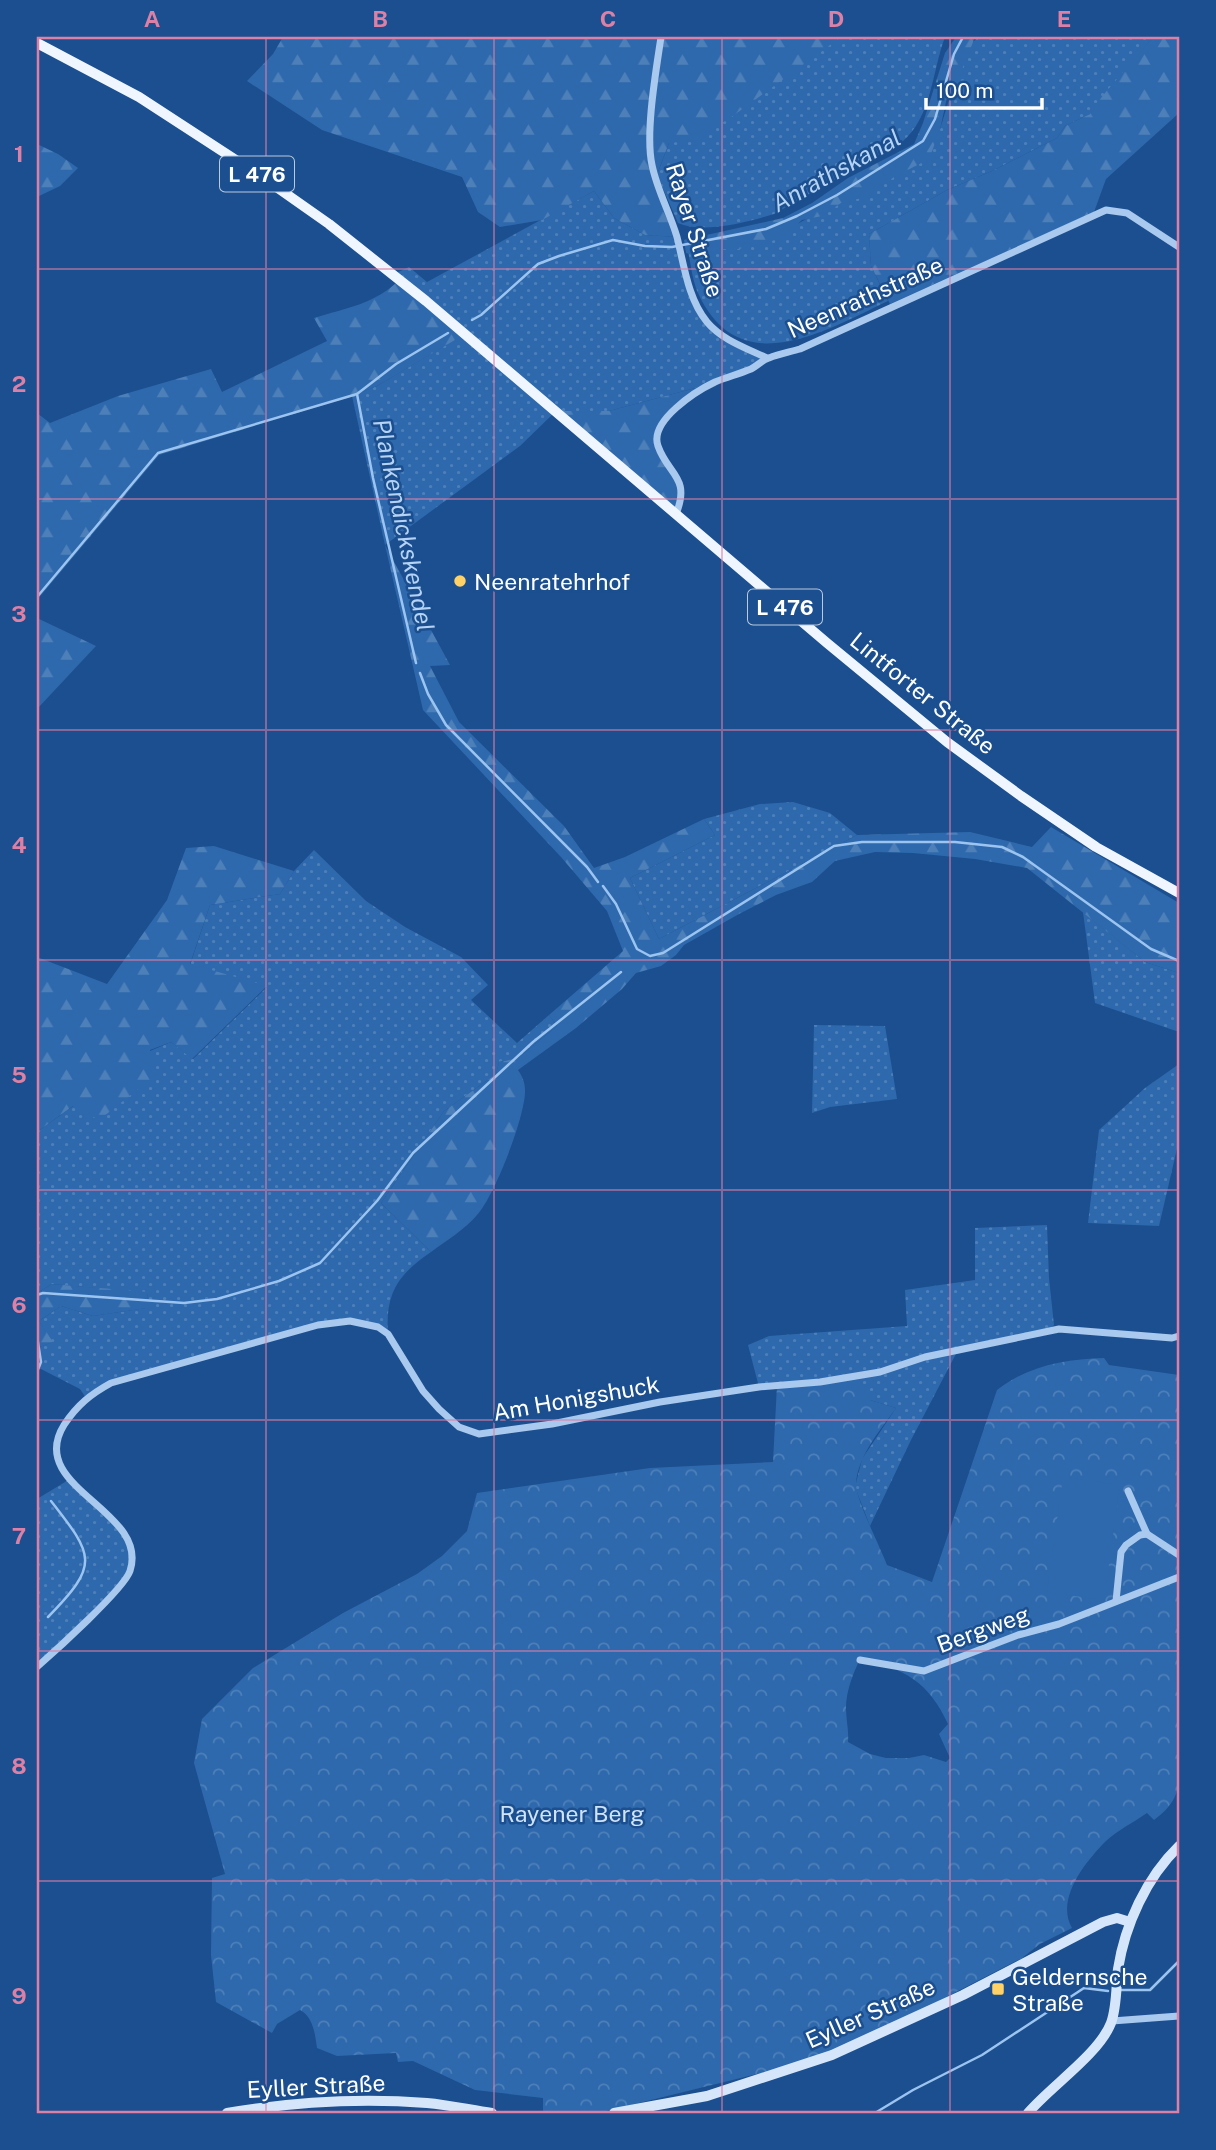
<svg xmlns="http://www.w3.org/2000/svg" width="1216" height="2150" viewBox="0 0 1216 2150" font-family="'Public Sans',sans-serif">
<defs>
<pattern id="grass-dots" width="8" height="8" patternUnits="userSpaceOnUse" patternTransform="scale(1.75)"><rect width="8" height="8" fill="#2e69ad"/><path d="M2 2h.1M6 6h.1" fill="none" stroke="#4d80b9" stroke-width="1.8" stroke-linecap="round"/></pattern>
<pattern id="forest-firs" width="22" height="20" patternUnits="userSpaceOnUse" patternTransform="scale(1.75)"><rect width="22" height="20" fill="#2e69ad"/><path d="M5 1l3.5 6h-7zM16 11l3.5 6h-7z" fill="#4d80b9"/></pattern>
<pattern id="park-crowns" width="20" height="18" patternUnits="userSpaceOnUse" patternTransform="scale(1.75)"><rect width="20" height="18" fill="#2e69ad"/><path d="M2 6a3 3 0 1 1 6 0M12 15a3 3 0 1 1 6 0" fill="none" stroke="#4d80b9"/></pattern>
</defs>
<rect width="100%" height="100%" fill="#1b4f8f"/>
<g fill="url(#grass-dots)">
<path d="M 833,37 L 945,37 C 932,71 932,117 902,142 L 774,214 C 748,222 703,234 678,223 L 657,175 L 669,143 Z"/>
<path d="M 979,37 L 1153,37 L 1090,114 L 1065,126 L 1057,138 L 992,171 L 947,190 L 869,234 L 871,266 L 888,301 C 825,331 739,383 698,293 C 692,279 691,265 688,251 L 774,234 L 799,223 L 906,165 L 940,129 L 958,71 L 969,45 Z"/>
<polygon points="594,191 614,218 645,235 677,237 695,303 718,333 767,358 714,383 609,411 556,411 520,446 385,545 352,396 377,386 464,334 394,274 409,267 427,282"/>
<polygon points="793,802 830,813 857,835 659,939 630,878 715,835 704,819 760,804"/>
<path d="M 314,850 L 366,901 L 405,927 L 461,957 L 488,985 L 471,1000 L 517,1043 L 549,1015 L 557,1026 L 518,1058 L 499,1062 L 496,1074 L 444,1111 L 381,1203 L 431,1252 C 398,1274 385,1294 388,1334 L 378,1327 L 333,1322 L 111,1383 L 86,1398 L 80,1389 L 37,1367 L 37,1348 L 52,1342 L 39,1321 L 61,1306 L 93,1316 L 146,1308 L 148,1293 L 52,1284 L 37,1293 L 37,1132 L 150,1051 L 171,1042 L 193,1059 L 267,987 L 190,965 L 210,905 L 280,894 L 294,871 Z"/>
<polygon points="1083,912 1145,962 1179,973 1179,1032 1095,1003"/>
<polygon points="814,1025 885,1026 897,1099 830,1107 812,1113"/>
<polygon points="1179,1064 1179,1140 1159,1226 1088,1223 1099,1130 1145,1088"/>
<polygon points="1047,1225 1049,1278 1054,1325 1042,1336 958,1350 911,1440 870,1526 855,1487 862,1459 896,1408 870,1400 759,1387 748,1345 769,1336 907,1326 905,1290 975,1280 975,1228"/>
<polygon points="70,1479 129,1542 129,1574 37,1667 37,1499"/>
</g>
<g fill="url(#forest-firs)">
<polygon points="283,37 841,37 730,118 694,140 669,143 656,177 677,237 645,235 614,218 594,191 542,220 500,227 478,212 462,177 322,130 247,81 273,54"/>
<polygon points="956,37 975,37 961,72 947,97 940,130 929,159 894,177 866,197 841,203 822,216 802,220 783,238 739,249 720,249 698,257 686,253 684,240 783,218 812,203 848,178 914,144 923,123 945,53"/>
<polygon points="1153,37 1179,37 1179,113 1106,179 1094,212 890,304 871,266 869,234 947,190 992,171 1057,138 1065,126 1090,114 1099,100"/>
<polygon points="37,144 58,154 78,168 60,186 37,197"/>
<path d="M 400,279 L 465,334 L 377,386 L 353,396 L 159,455 L 37,600 L 37,413 L 50,423 L 118,396 L 211,369 L 222,392 L 327,341 L 314,318 C 346,308 376,304 400,279 Z"/>
<polygon points="714,383 691,397 659,426 657,444 683,490 676,514 556,411 609,411"/>
<path d="M 385,545 L 450,665 L 430,666 L 459,722 L 564,826 L 594,868 L 625,857 L 704,819 L 715,835 L 630,878 L 659,939 L 857,835 L 970,832 L 1032,847 L 1051,827 L 1179,903 L 1179,973 L 1145,962 L 1027,868 L 975,859 L 913,853 L 875,852 L 835,861 L 812,882 L 776,895 L 739,914 L 684,945 L 676,955 L 661,966 L 636,973 L 622,989 L 576,1028 L 518,1070 C 522,1076 525,1082 525,1090 C 526,1115 494,1197 477,1215 C 465,1229 446,1241 431,1252 L 381,1203 L 444,1111 L 496,1074 L 499,1062 L 518,1058 L 557,1026 L 549,1015 L 623,951 L 607,911 L 561,857 L 423,710 Z"/>
<polygon points="37,618 96,646 37,709"/>
<polygon points="214,846 294,871 280,894 210,905 190,964 267,986 192,1059 171,1042 150,1050 156,1075 99,1120 73,1106 37,1132 37,957 107,984 167,900 186,848"/>
<polygon points="52,1284 148,1292 147,1308 93,1316 61,1306 39,1321 53,1342 37,1348 37,1293"/>
</g>
<path fill="url(#park-crowns)" fill-rule="evenodd" d="M 1104,1358 L 1109,1365 L 1179,1375 L 1179,1734 L 1177,1746 L 1179,1748 C 1179,1781 1184,1798 1154,1820 L 1147,1813 C 1134,1822 1118,1830 1106,1841 C 1086,1861 1055,1899 1072,1928 L 1040,1944 L 1022,1958 L 834,2055 L 602,2112 L 543,2111 L 543,2098 L 475,2090 L 413,2061 L 398,2062 L 396,2053 L 337,2056 L 317,2048 C 315,2033 313,2017 300,2010 L 277,2024 L 272,2033 L 216,2002 L 211,1955 L 212,1878 L 225,1874 L 194,1763 L 202,1719 L 253,1668 L 343,1613 L 417,1574 L 442,1556 L 467,1531 L 477,1493 L 650,1468 L 773,1462 L 777,1385 L 850,1377 L 870,1400 L 896,1408 C 880,1431 858,1455 856,1484 C 855,1497 881,1549 887,1565 L 932,1582 L 997,1390 C 1027,1366 1066,1359 1104,1358 ZM 860,1659 C 904,1668 929,1682 948,1724 L 939,1734 L 950,1758 L 946,1762 L 924,1755 L 909,1758 L 886,1758 L 870,1754 L 848,1742 C 849,1730 846,1720 846,1708 C 846,1691 853,1674 860,1659 Z"/>
<polygon fill="#2e69ad" points="1063,1477 1120,1485 1104,1600 1047,1592"/>
<g fill="none" stroke-linecap="round" stroke-linejoin="round">
<g stroke="#9cc4f0" stroke-width="2.5">
<polyline points="472,320 481,315 538,264 559,256 613,240 645,246 672,247 766,229 797,216 837,195 923,141 935,119 954,54 963,37"/>
<polyline points="357,394 373,478 416,663"/>
<polyline points="37,597 158,453 357,394 396,364 448,333"/>
<polyline points="420,673 428,694 446,725 587,867 598,882"/>
<polyline points="603,886 616,904 637,949 650,956 663,953 834,846 862,842 955,842 1002,847 1023,857 1151,949 1179,961"/>
<polyline points="37,1295 43,1293 184,1303 217,1299 279,1281 320,1263 377,1201 413,1153 533,1042 621,972"/>
<polyline points="37,1336 41,1362 37,1372"/>
<path d="M 48,1617 C 100,1564 94,1556 51,1501"/>
<polyline points="1121,1990 1150,1990 1179,1961"/>
<polyline points="875,2113 913,2090 982,2055 1084,1988 1108,1991"/>
</g>
<g stroke="#a9c9ee" stroke-width="7">
<path d="M 661,37 C 656,71 645,133 652,165 C 657,190 670,213 677,237 C 684,265 688,299 707,322 C 722,340 746,348 767,358"/>
<path d="M 676,514 C 691,477 668,475 658,446 C 649,421 696,391 715,382 C 727,377 739,374 751,369 C 757,366 762,360 769,358 C 779,354 790,352 800,349 L 1106,210 L 1127,213 L 1179,247"/>
<polyline points="1128,1491 1147,1534"/>
<polyline points="1116,1601 1121,1552 1126,1545 1140,1535 1147,1534 1179,1555"/>
<polyline points="860,1660 924,1671 1018,1635 1059,1624 1179,1577"/>
<path d="M 37,1667 C 54,1652 124,1589 130,1571 C 150,1510 25,1488 64,1425 C 77,1405 91,1394 111,1383 L 318,1325 L 350,1321 L 378,1327 L 388,1334 L 423,1391 L 439,1409 L 459,1427 L 479,1434 L 552,1424 L 660,1402 L 759,1387 L 820,1382 L 880,1372 L 925,1357 L 1059,1329 L 1172,1338 L 1179,1336"/>
<polyline points="1112,2021 1179,2016"/>
</g>
<g stroke="#d6e6fa" stroke-width="10">
<path d="M 227,2113 C 292,2102 362,2098 427,2103 C 449,2105 471,2110 492,2113"/>
<polyline points="614,2113 707,2096 832,2055 963,1995 1103,1922 1117,1918 1130,1922"/>
<path d="M 1028,2113 C 1051,2086 1099,2054 1111,2023 C 1117,2007 1116,1986 1118,1969 C 1125,1925 1146,1878 1179,1846"/>
</g>
<polyline stroke="#f0f6ff" stroke-width="10" points="37,43 139,97 265,179 329,224 426,301 827,643 947,742 1021,796 1096,847 1179,893"/>
</g>
<path fill="none" stroke="#dd80a5" stroke-width="2" stroke-opacity="0.55" d="M 266,37 L 266,2113M 494,37 L 494,2113M 722,37 L 722,2113M 950,37 L 950,2113M 37,269 L 1179,269M 37,499 L 1179,499M 37,730 L 1179,730M 37,960 L 1179,960M 37,1190 L 1179,1190M 37,1420 L 1179,1420M 37,1651 L 1179,1651M 37,1881 L 1179,1881"/>
<g fill="#ffd166" stroke="#1b4f8f" stroke-width="2.5">
<circle cx="460" cy="581" r="7"/>
<rect x="991" y="1982" width="14" height="14" rx="3.5"/>
</g>
<g text-anchor="middle" dominant-baseline="central" stroke-width="5" stroke-linejoin="round" paint-order="stroke">
<g fill="#1b4f8f" stroke="#bbcadd" stroke-width="2">
<rect x="220" y="156.5" width="74" height="35" rx="5"/>
<rect x="748" y="589.5" width="74" height="35" rx="5"/>
</g>
<g font-size="21" font-weight="bold" fill="#fff">
<text x="257" y="174">L 476</text>
<text x="785" y="607">L 476</text>
</g>
<g font-size="23" fill="#fff" stroke="#1b4f8f">
<text transform="translate(695 230) rotate(72)">Rayer Straße</text>
<text transform="translate(865 297) rotate(-24)">Neenrathstraße</text>
<text transform="translate(923 693) rotate(39)">Lintforter Straße</text>
<text transform="translate(576 1398) rotate(-10)">Am Honigshuck</text>
<text transform="translate(983 1629) rotate(-20)">Bergweg</text>
<text transform="translate(870 2013) rotate(-24)">Eyller Straße</text>
<text transform="translate(316 2086) rotate(-3)">Eyller Straße</text>
</g>
<g font-size="23" fill="#fff" stroke="#1b4f8f" text-anchor="start">
<text x="474" y="581">Neenratehrhof</text>
<text x="1012" y="1976">Geldernsche<tspan x="1012" dy="26">Straße</tspan></text>
</g>
<g font-size="23" fill="#cfe3fa" stroke="#1b4f8f">
<text x="572" y="1813">Rayener Berg</text>
</g>
<g font-size="24" font-style="italic" fill="#b5d3f5" stroke="#1b4f8f">
<text transform="translate(836 170) rotate(-29)">Anrathskanal</text>
<text transform="translate(404 525) rotate(78)">Plankendickskendel</text>
</g>
</g>
<rect width="1216" height="2150" fill="none" stroke="#1b4f8f" stroke-width="77"/>
<path d="M926 98v10h116v-10" fill="none" stroke="#ffffff" stroke-width="3.5"/>
<text x="936" y="98" font-size="21" fill="#ffffff" stroke="#1b4f8f" stroke-width="5" paint-order="stroke">100 m</text>
<rect x="38" y="38" width="1140" height="2074" fill="none" stroke="#dd80a5" stroke-width="2.5"/>
<g font-size="23" text-anchor="middle" font-weight="bold" fill="#dd80a5">
<text x="152" y="27">A</text>
<text x="380" y="27">B</text>
<text x="608" y="27">C</text>
<text x="836" y="27">D</text>
<text x="1064" y="27">E</text>
<text x="19" y="162">1</text>
<text x="19" y="392">2</text>
<text x="19" y="622">3</text>
<text x="19" y="853">4</text>
<text x="19" y="1083">5</text>
<text x="19" y="1313">6</text>
<text x="19" y="1544">7</text>
<text x="19" y="1774">8</text>
<text x="19" y="2004">9</text>
</g>
</svg>
